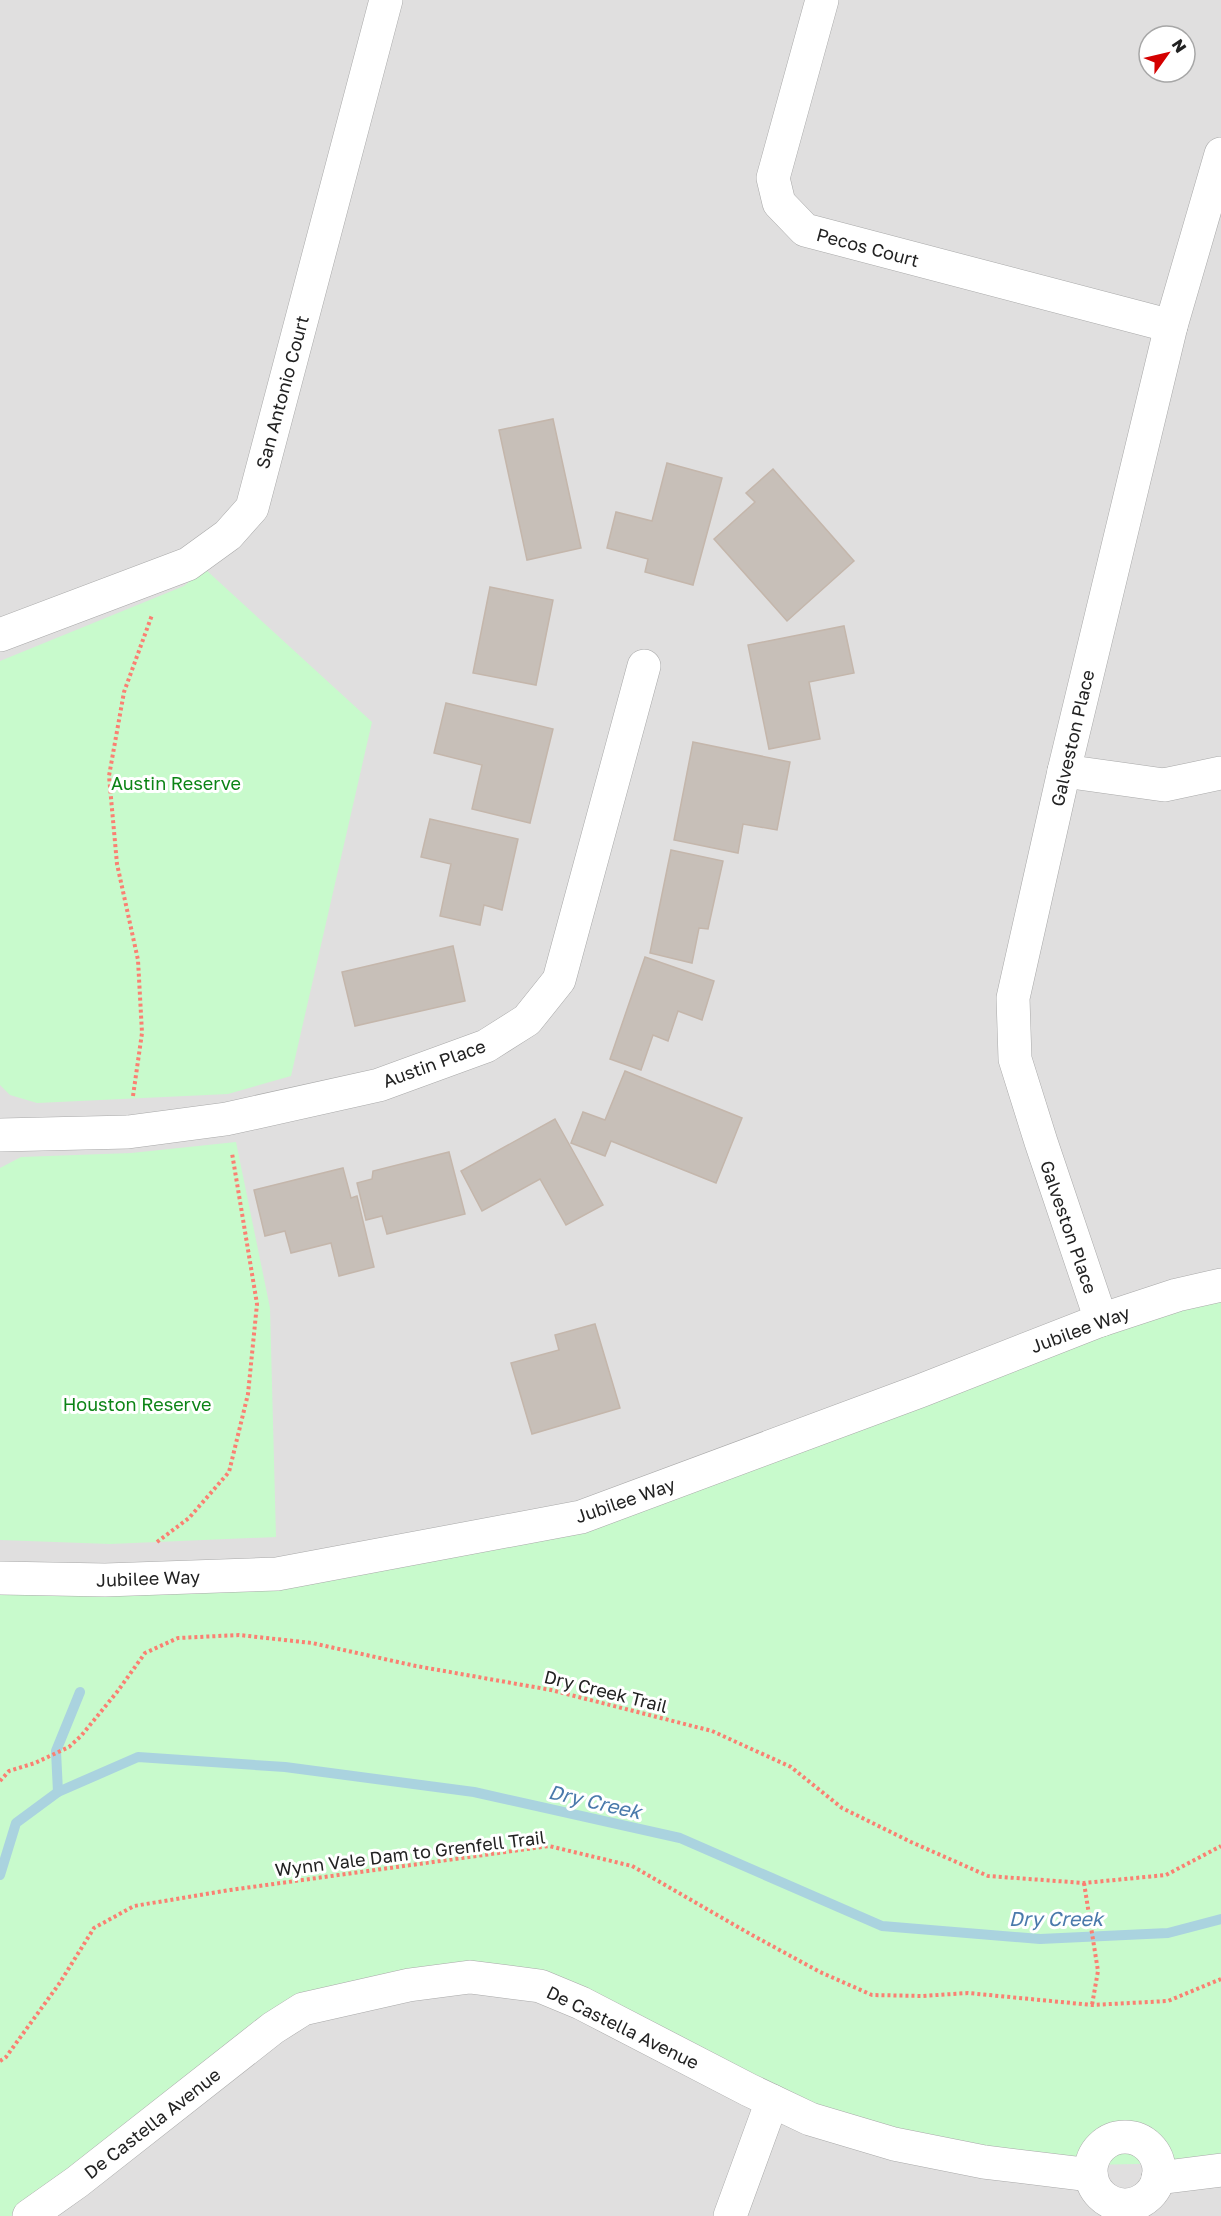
<svg xmlns="http://www.w3.org/2000/svg" width="1221" height="2216" viewBox="0 0 1221 2216" font-family="'Golos Text',sans-serif">
<rect width="100%" height="100%" fill="#f2efe9"/>
<path fill="#e0dfdf" fill-rule="evenodd" d="M 0,0 L 1221,0 L 1221,2216 L 0,2216 ZM 1149,36 L 1185,36 L 1185,72 L 1149,72 Z"/>
<g fill="#c8facc">
<polygon points="205,569 372,722 291,1076 228,1094 37,1103 10,1095 0,1085 0,661 184,586"/>
<polygon points="236,1142 270,1308 276,1537 110,1544 0,1540 0,1168 21,1157 131,1153"/>
<polygon points="1221,1291 1221,2162 1091,2165 810,2119 540,1986 302,2009 20,2216 0,2216 0,1578 277,1574 581,1517"/>
</g>
<g fill="none" stroke-linecap="round" stroke-linejoin="round">
<g stroke="#aad3df" stroke-width="10">
<polyline points="58,1792 56,1751 80,1692"/>
<polyline points="0,1875 16,1823 58,1792 138,1757 285,1767 474,1792 680,1838 882,1926 1040,1939 1168,1933 1221,1919"/>
</g>
</g>
<g fill="#c7bfb8" stroke="#c4b6ab" stroke-width="1.5">
<polygon points="553,419 581,548 527,560 499,430"/>
<polygon points="667,463 722,478 693,585 645,572 648,559 607,548 616,512 652,521"/>
<polygon points="773,469 854,561 787,621 714,539 755,502 746,493"/>
<polygon points="490,587 553,600 536,685 473,673"/>
<polygon points="844,626 854,673 809,682 820,739 769,749 748,645"/>
<polygon points="446,703 553,729 530,823 472,809 482,765 434,753"/>
<polygon points="693,742 790,762 777,830 743,824 738,853 674,840"/>
<polygon points="430,819 518,839 502,910 484,905 480,925 440,916 451,864 421,857"/>
<polygon points="671,850 723,861 708,929 699,928 692,963 650,953"/>
<polygon points="453,946 465,1001 355,1026 342,972"/>
<polygon points="645,957 714,981 702,1020 678,1011 668,1041 653,1035 641,1070 610,1059"/>
<polygon points="625,1071 742,1118 716,1183 611,1141 605,1156 571,1143 583,1112 605,1120"/>
<polygon points="555,1119 603,1205 566,1225 540,1179 482,1211 461,1171"/>
<polygon points="449,1152 465,1214 387,1234 382,1216 366,1220 357,1183 372,1179 373,1171"/>
<polygon points="343,1168 351,1198 357,1196 374,1267 339,1276 331,1243 291,1253 285,1231 265,1236 254,1190"/>
<polygon points="595,1324 620,1408 532,1434 511,1363 559,1350 555,1335"/>
</g>
<g fill="none" stroke-linecap="round" stroke-linejoin="round">
<defs>
<g id="minor">
<polyline points="822,0 773,178 779,203 805,230 1171,326"/>
<polyline points="0,635 188,564 228,535 252,508 386,0"/>
<polyline points="1064,771 1164,785 1221,773"/>
<polyline points="0,1135 128,1132 226,1119 379,1085 486,1046 527,1020 559,980 644,666"/>
<polyline points="1101,1320 1041,1142 1015,1059 1013,998 1064,771 1171,326 1221,154"/>
<circle cx="1125" cy="2171" r="34"/>
<polyline points="1158,2178 1221,2170"/>
<polyline points="29,2216 77,2182 273,2028 303,2009 409,1985 470,1977 540,1986 581,2003 749,2090 810,2119 894,2144 984,2162 1091,2175"/>
<polyline points="730,2216 772,2101"/>
</g>
<polyline id="tertiary" points="0,1578 105,1580 277,1574 581,1517 920,1391 1101,1320 1177,1295 1221,1285"/>
</defs>
<use href="#minor" stroke="#a9a9a9" stroke-width="34"/>
<use href="#tertiary" stroke="#a9a9a9" stroke-width="34"/>
<g stroke="#fa8072" stroke-width="4" stroke-dasharray="3 3" stroke-linecap="butt">
<polyline points="133,1096 142,1033 138,960 117,864 109,776 124,692 152,615"/>
<polyline points="157,1542 189,1518 229,1472 248,1394 257,1304 232,1153"/>
<polyline points="0,1781 9,1771 35,1763 69,1747 81,1736 117,1692 145,1653 178,1638 239,1635 312,1643 416,1666 551,1690 712,1731 791,1767 842,1808 911,1842 988,1876 1084,1883 1166,1875 1221,1846"/>
<polyline points="1084,1883 1098,1971 1092,2005"/>
<polyline points="0,2061 6,2057 59,1984 94,1928 134,1906 230,1890 549,1846 632,1866 752,1935 820,1972 872,1995 922,1996 968,1993 1092,2005 1168,2001 1221,1979"/>
</g>
<use href="#minor" stroke="#fff" stroke-width="33"/>
<use href="#tertiary" stroke="#fff" stroke-width="33"/>
</g>
<g text-anchor="middle" dominant-baseline="central" stroke-width="6" stroke-linejoin="round" paint-order="stroke">
<g font-size="18" fill="#222" stroke="#fff">
<text transform="translate(868 247) rotate(15)">Pecos Court</text>
<text transform="translate(282 392) rotate(-75)">San Antonio Court</text>
<text transform="translate(1072 738) rotate(-77)">Galveston Place</text>
<text transform="translate(434 1063) rotate(-20)">Austin Place</text>
<text transform="translate(1069 1227) rotate(71)">Galveston Place</text>
<text transform="translate(1080 1329) rotate(-20)">Jubilee Way</text>
<text transform="translate(625 1500) rotate(-19)">Jubilee Way</text>
<text transform="translate(148 1578) rotate(-2)">Jubilee Way</text>
<text transform="translate(606 1691) rotate(14)">Dry Creek Trail</text>
<text transform="translate(410 1853) rotate(-7)">Wynn Vale Dam to Grenfell Trail</text>
<text transform="translate(623 2027) rotate(26)">De Castella Avenue</text>
<text transform="translate(152 2123) rotate(-38)">De Castella Avenue</text>
</g>
<g font-size="18" fill="#0c8416" stroke="#fff">
<text x="176" y="783">Austin Reserve</text>
<text x="137" y="1404">Houston Reserve</text>
</g>
<g font-size="20" font-style="italic" fill="#4a7aab" stroke="#fff">
<text transform="translate(595 1801) rotate(13)">Dry Creek</text>
<text x="1056" y="1918">Dry Creek</text>
</g>
</g>
<g transform="translate(1167 54) rotate(56)"><circle r="28" fill="#ffffff" stroke="#a7a7a7" stroke-width="1.5"/>
<path d="M0-4.5L10 22L0 15L-10 22Z" fill="#d40000"/>
<text y="-9" font-size="16" font-weight="bold" text-anchor="middle" fill="#222222">N</text>
</g>
</svg>
